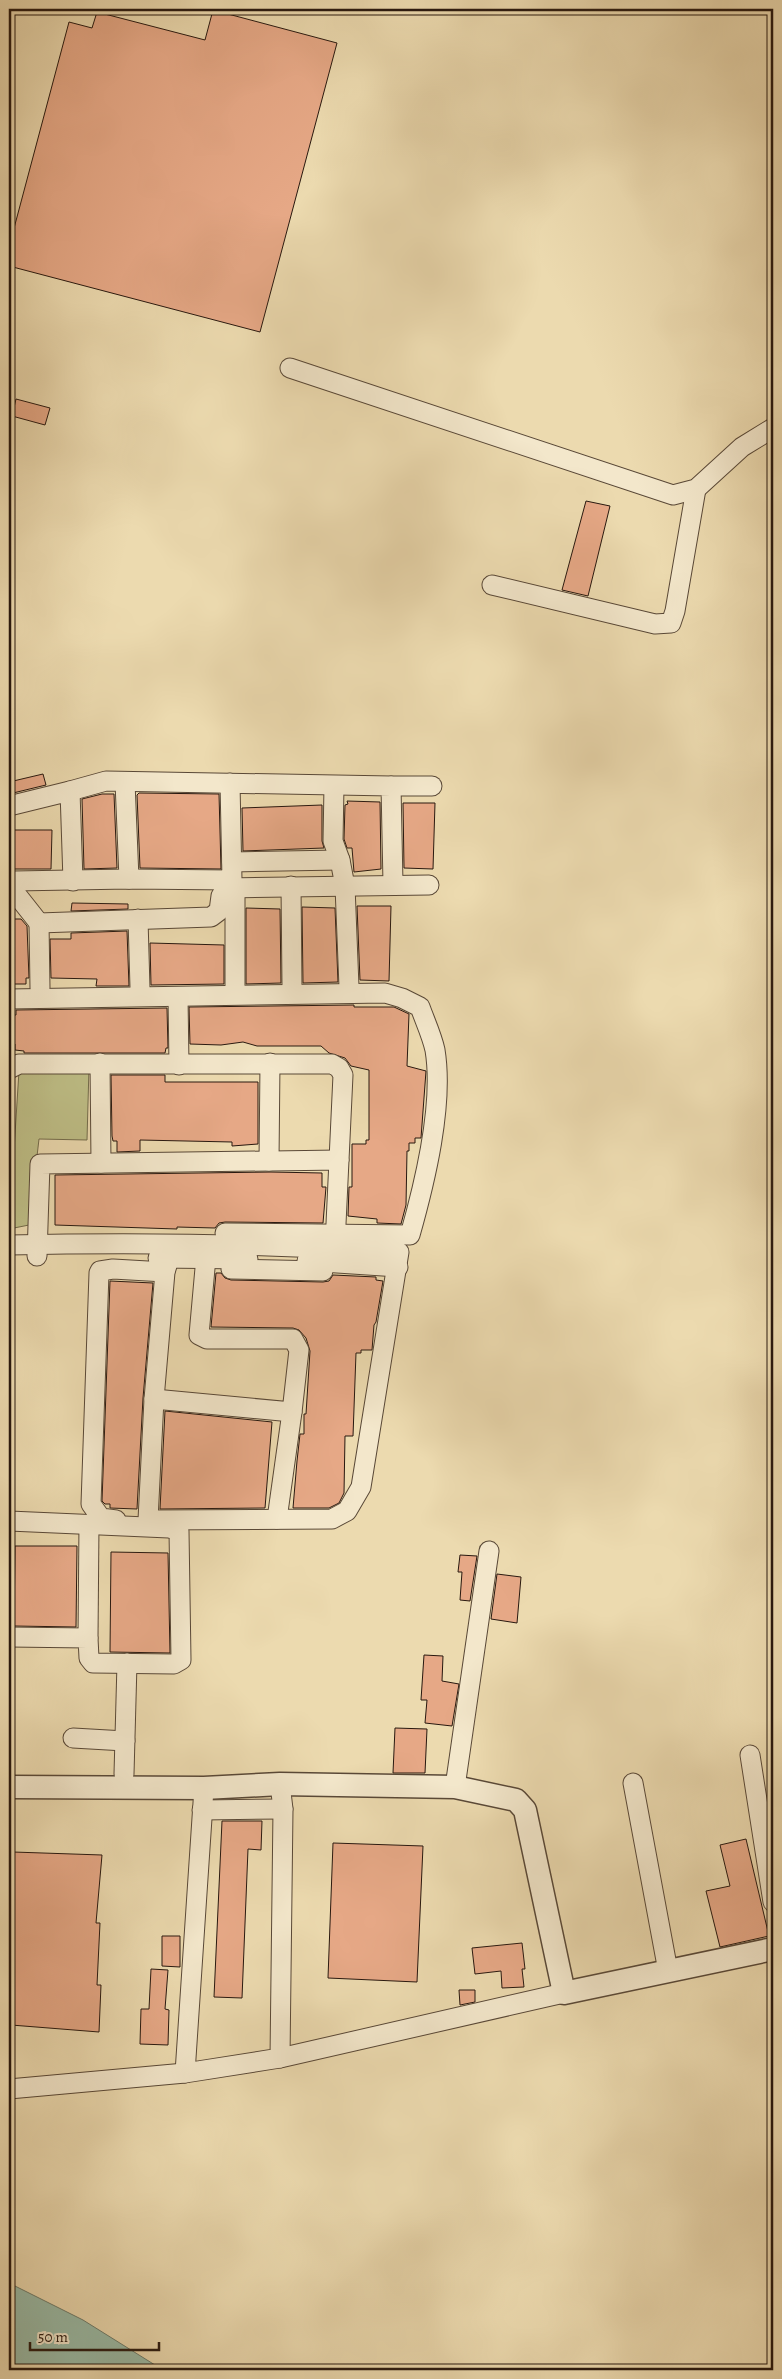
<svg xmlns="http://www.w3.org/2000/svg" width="782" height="2379" viewBox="0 0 782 2379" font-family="Alegreya,serif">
<rect width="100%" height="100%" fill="#ecdaaf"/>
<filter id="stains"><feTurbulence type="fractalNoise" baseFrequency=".004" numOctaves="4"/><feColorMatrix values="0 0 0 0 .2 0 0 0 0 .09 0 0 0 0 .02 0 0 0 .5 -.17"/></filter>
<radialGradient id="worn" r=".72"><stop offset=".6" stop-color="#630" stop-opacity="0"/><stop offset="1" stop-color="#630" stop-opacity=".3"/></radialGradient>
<polygon fill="#bebe86" stroke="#736b4a" points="89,1067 87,1140 39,1139 29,1225 9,1229 19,1071"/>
<polygon fill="#99bba7" stroke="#6c7a6a" points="9,2283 83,2320 163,2370 9,2370"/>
<g fill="#e6a886" stroke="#28180f">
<polygon points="213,10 337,43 260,332 9,266 9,247 69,22 92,28 97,12 205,40"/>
<polygon points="16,399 50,408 45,425 12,416"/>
<polygon points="586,501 610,506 588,596 562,590"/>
<polygon points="43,774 46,785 9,794 9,782"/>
<polygon points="139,793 219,794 221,869 140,868 137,795"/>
<polygon points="102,794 114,794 117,868 84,869 82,799"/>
<polygon points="347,801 380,802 381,869 354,872 352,848 347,848 344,839 345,805 348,804"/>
<polygon points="403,803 435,803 433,869 404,868"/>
<polygon points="322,805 322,841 324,848 243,851 242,808"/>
<polygon points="9,830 52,830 51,869 9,869"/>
<polygon points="72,903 128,904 128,909 71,911"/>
<polygon points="357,906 391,906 389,981 360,980"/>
<polygon points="302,907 335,908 338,982 303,983"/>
<polygon points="246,908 280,909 281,983 246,984"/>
<polygon points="9,919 21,919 27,926 29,978 26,978 26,984 9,984"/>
<polygon points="127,931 129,986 96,986 97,979 51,978 50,939 71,939 71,933"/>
<polygon points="150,943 224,945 224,984 151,985"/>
<polygon points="354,1005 354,1007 394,1007 409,1014 407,1066 426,1071 421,1138 415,1138 415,1143 409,1143 409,1151 407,1151 406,1205 401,1224 377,1223 377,1219 348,1216 349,1187 352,1187 352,1144 366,1144 366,1140 369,1140 369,1070 351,1066 345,1058 329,1053 321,1046 257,1046 243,1042 221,1045 190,1044 189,1007"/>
<polygon points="167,1008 168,1048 166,1048 165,1053 24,1053 24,1051 15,1050 15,1044 9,1044 9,1015 16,1015 16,1010"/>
<polygon points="111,1075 165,1075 165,1082 258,1082 258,1144 232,1146 232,1142 140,1140 140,1151 117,1152 117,1141 113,1141 112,1136"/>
<polygon points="271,1172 322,1173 322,1187 326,1187 323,1223 225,1222 219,1223 215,1228 177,1227 177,1229 55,1225 55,1175"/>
<polygon points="216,1273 221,1273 225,1278 231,1280 323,1282 329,1281 333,1275 376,1277 376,1280 383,1281 376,1322 374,1325 372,1350 361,1350 361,1353 356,1353 353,1436 345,1436 344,1493 339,1503 329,1508 293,1508 297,1461 300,1434 304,1434 304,1414 306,1414 310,1351 306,1338 299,1330 293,1328 211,1327"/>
<polygon points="110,1281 153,1283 143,1398 137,1509 110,1508 110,1504 105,1504 102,1501"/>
<polygon points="165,1411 272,1422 265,1508 160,1509"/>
<polygon points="15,1546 77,1546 76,1627 14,1626"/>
<polygon points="111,1552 168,1553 170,1653 110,1652"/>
<polygon points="460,1555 477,1556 470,1601 460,1600 462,1572 458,1572"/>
<polygon points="497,1574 521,1577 517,1623 491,1619"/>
<polygon points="424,1655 443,1656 442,1681 459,1684 452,1726 425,1723 427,1700 421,1700"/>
<polygon points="395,1728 427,1729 425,1773 393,1773"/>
<polygon points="222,1821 262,1821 261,1850 248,1849 242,1998 214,1997"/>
<polygon points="746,1839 769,1936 720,1947 706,1891 730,1886 720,1845"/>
<polygon points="333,1843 423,1846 417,1982 328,1978"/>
<polygon points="13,1852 102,1855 96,1923 100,1923 97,1985 101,1985 99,2032 11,2025 9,1917"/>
<polygon points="162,1936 180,1936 180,1967 162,1966"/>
<polygon points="522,1943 525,1969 522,1969 524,1987 502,1988 501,1971 475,1974 472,1948"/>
<polygon points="151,1969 168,1970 165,2009 169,2010 168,2045 140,2044 141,2009 149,2009"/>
<polygon points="459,1990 475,1990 475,2002 460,2005"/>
</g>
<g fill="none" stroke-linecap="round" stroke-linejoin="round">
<defs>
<g id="minor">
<polyline points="290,368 673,495 696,489 742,447 773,428"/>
<polyline points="492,585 655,624 671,623 675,611 696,489"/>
<polyline points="125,782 129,879"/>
<polyline points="334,786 333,841 340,860 345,886 349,987"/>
<polyline points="391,786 432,786"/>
<polyline points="70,791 106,781 391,786 393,884"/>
<polyline points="9,806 70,791 73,881"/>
<polyline points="232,862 340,860"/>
<polyline points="9,885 39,923 211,917 219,911 221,896 226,888 429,885"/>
<polyline points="9,885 14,881 129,879 232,880 230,783"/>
<polyline points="291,886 292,987"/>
<polyline points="235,887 235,988"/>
<polyline points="138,919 140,988"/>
<polyline points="39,923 40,988"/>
<polyline points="178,997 179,1065"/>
<path d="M 9,999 L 385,993 L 402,998 L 420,1007 C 425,1021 432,1036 435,1050 C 444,1105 425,1182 410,1235 L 225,1233"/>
<polyline points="100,1063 101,1163"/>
<polyline points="9,1069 19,1064 332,1064 339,1068 343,1075 339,1160"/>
<polyline points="269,1161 270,1063"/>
<path d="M 9,1245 C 139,1242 270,1244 399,1252 L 361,1487 L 347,1511 L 332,1519 L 148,1520 L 154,1399 L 165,1272 L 169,1259 L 162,1245"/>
<polyline points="37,1256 40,1164 339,1160 335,1245"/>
<polyline points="158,1258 248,1259"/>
<polyline points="307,1261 398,1267"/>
<polyline points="231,1269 323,1271"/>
<polyline points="154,1399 292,1412 299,1350 293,1339 207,1339 199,1335 207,1246"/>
<polyline points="277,1519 292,1412"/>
<polyline points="116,1520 101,1518 91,1504 99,1273 100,1271 113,1269 165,1272"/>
<polyline points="9,1521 169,1528 179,1531 181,1660 174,1664 93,1663 89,1658 88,1638 9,1637"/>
<polyline points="88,1638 89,1524"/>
<polyline points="73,1738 125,1741"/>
<polyline points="750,1755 773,1902"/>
<polyline points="124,1774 127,1663"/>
<polyline points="633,1783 668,1971"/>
<polyline points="455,1787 489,1551"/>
<polyline points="204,1788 185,2073 280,2058 283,1809 280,1784"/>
<polyline points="202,1810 283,1809"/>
<polyline points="280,2058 564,1993"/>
<polyline points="9,2089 185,2073"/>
</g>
<polyline id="tertiary" points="9,1787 204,1788 280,1784 455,1787 516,1800 525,1810 564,1993 773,1949"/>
</defs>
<use href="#minor" stroke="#594837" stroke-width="21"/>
<use href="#tertiary" stroke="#594837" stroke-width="25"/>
<use href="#minor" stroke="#f3e7cb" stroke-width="19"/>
<use href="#tertiary" stroke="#f3e7cb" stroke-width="22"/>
</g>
<rect width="782" height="2379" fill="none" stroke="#ecdaaf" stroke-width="30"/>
<rect x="10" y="10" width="762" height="2359" fill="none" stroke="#28180f" stroke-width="2.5"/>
<rect x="15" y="15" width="752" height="2349" fill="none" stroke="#28180f"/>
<path d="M30 2342v8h129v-8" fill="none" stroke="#28180f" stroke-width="2.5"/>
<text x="38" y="2342" font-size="15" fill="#28180f" stroke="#f3e7cb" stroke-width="4" paint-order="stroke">50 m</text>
<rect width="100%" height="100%" filter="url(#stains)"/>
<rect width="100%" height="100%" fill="url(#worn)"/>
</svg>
